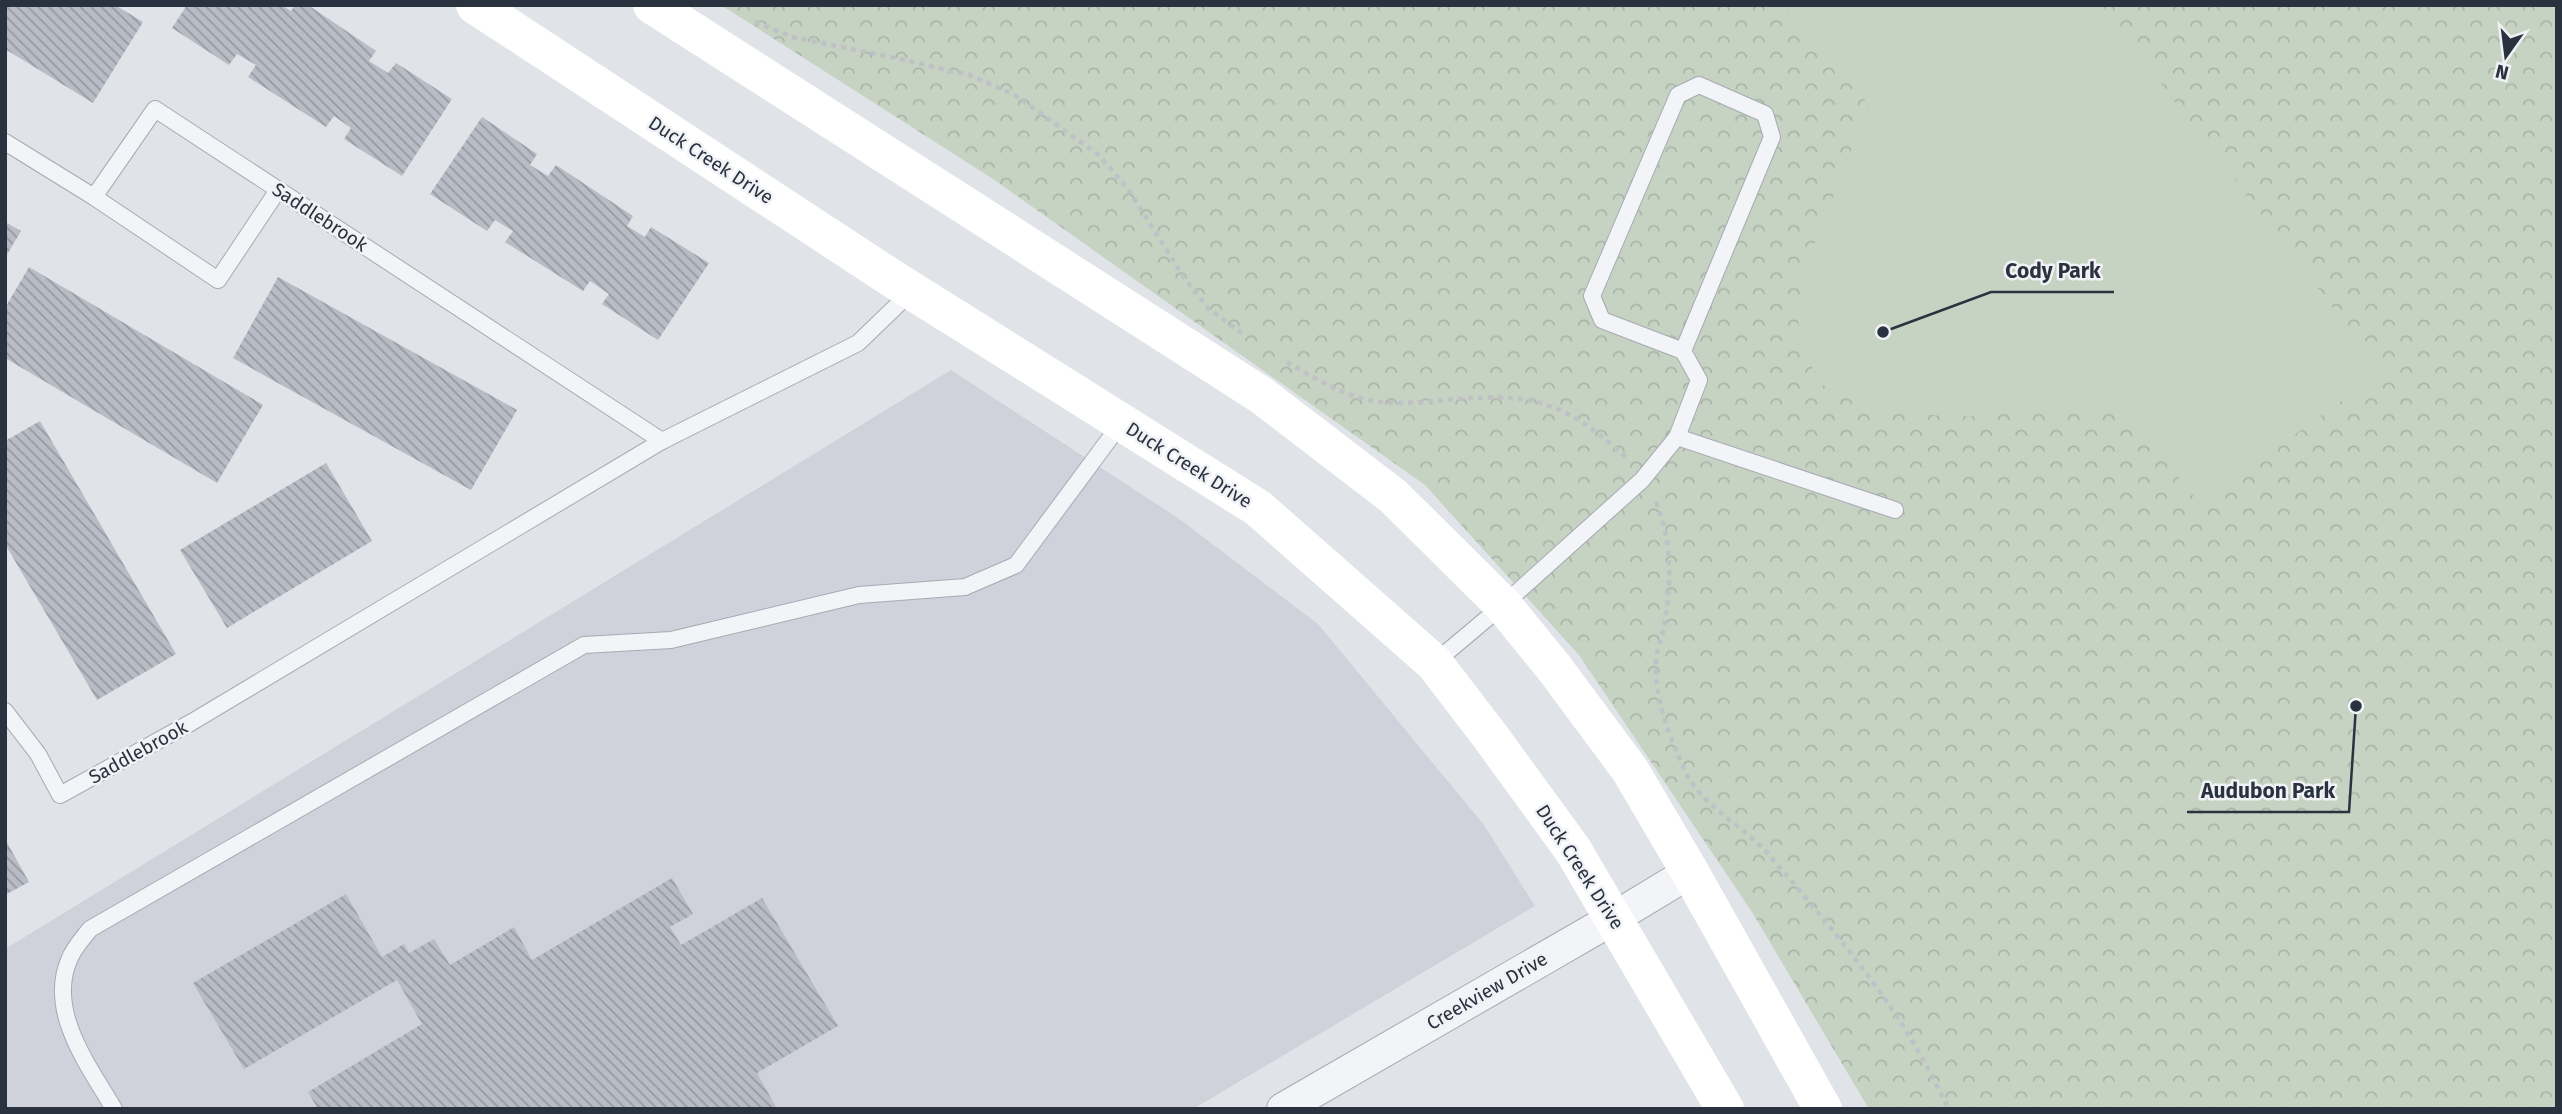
<svg xmlns="http://www.w3.org/2000/svg" width="2562" height="1114" viewBox="0 0 2562 1114" font-family="'Fira Sans',sans-serif">
<defs>
<pattern id="park-crowns" width="20" height="18" patternUnits="userSpaceOnUse" patternTransform="scale(1.75)"><rect width="20" height="18" fill="#c6d2c2"/><path d="M2 6a3 3 0 1 1 6 0M12 15a3 3 0 1 1 6 0" fill="none" stroke="#aab5a8"/></pattern>
<pattern id="building-back-hatch" width="6" height="6" patternUnits="userSpaceOnUse" patternTransform="scale(1.75)"><rect width="6" height="6" fill="#b8bcc5"/><path d="M-1 5l2 2M0 0l6 6M5-1l2 2" fill="none" stroke="#9699a1"/></pattern>
</defs>
<rect width="100%" height="100%" fill="#e0e3e8"/>
<polygon fill="#cfd2da" points="951,370 1178,518 1318,624 1484,825 1535,906 1193,1109 5,1109 5,949"/>
<polygon fill="url(#park-crowns)" points="721,5 2557,5 2557,1109 1869,1109 1752,912 1579,655 1425,485 993,179"/>
<polygon fill="#c6d2c2" points="1784,5 2101,5 2382,372 2199,503 2123,407 1950,417 1882,409 1826,388 1801,350 1797,306 1810,255 1869,105"/>
<g fill="url(#building-back-hatch)">
<polygon points="5,5 115,5 143,22 93,103 5,49"/>
<polygon points="187,5 282,5 291,11 295,5 308,5 376,51 369,61 388,73 396,63 452,99 402,176 344,139 351,128 334,116 326,127 248,77 256,65 237,54 229,65 172,28"/>
<polygon points="482,117 537,154 530,165 548,176 556,165 633,216 627,226 645,237 651,227 709,263 658,340 602,304 609,294 590,281 583,291 505,242 513,231 495,220 487,231 430,194"/>
<polygon points="5,222 21,231 5,258"/>
<polygon points="29,267 263,405 217,483 5,358 5,308"/>
<polygon points="278,277 517,410 471,490 233,358"/>
<polygon points="40,421 176,654 97,700 5,544 5,441"/>
<polygon points="326,463 372,541 227,628 180,550"/>
<polygon points="5,839 29,882 5,895"/>
<polygon points="672,878 693,914 670,927 681,945 762,898 838,1026 757,1073 777,1109 318,1109 308,1092 422,1024 397,980 244,1069 193,983 346,894 382,957 404,944 409,953 434,939 450,965 514,927 532,960"/>
</g>
<g fill="none" stroke-linecap="round" stroke-linejoin="round">
<defs>
<g id="service">
<polyline points="5,142 94,197 155,109 662,441"/>
<polyline points="94,197 218,280 278,190"/>
<polyline points="1677,437 1895,510"/>
<polyline points="1434,663 1503,605 1642,480 1677,437 1699,380 1683,351 1602,320 1592,296 1678,95 1699,85 1765,114 1772,137 1683,351"/>
<polyline points="5,711 38,754 60,795 192,722 662,441 858,343 912,291"/>
<path d="M 114,1109 C 89,1066 47,1012 69,960 C 73,949 83,938 90,929 L 584,645 L 671,640 L 859,595 L 965,587 L 1016,565 L 1122,422"/>
</g>
<polyline id="minor" points="1283,1109 1614,918 1690,872"/>
</defs>
<use href="#service" stroke="#a6aab2" stroke-width="18"/>
<use href="#minor" stroke="#a6aab2" stroke-width="34"/>
<g stroke="#bfc1c7" stroke-width="4.5" stroke-dasharray="5 5" stroke-linecap="butt">
<polyline points="755,22 792,37 891,57 969,75 1015,95 1099,155 1128,189 1183,276 1208,308 1244,335"/>
<path d="M 1287,362 C 1311,376 1337,392 1364,399 C 1390,406 1418,402 1445,400 C 1530,393 1561,398 1626,457"/>
<path d="M 1656,502 C 1672,542 1672,584 1664,626 C 1662,638 1656,651 1656,663 C 1655,700 1669,735 1684,769 C 1701,806 1743,825 1769,855 C 1819,913 1871,973 1911,1039 C 1925,1062 1937,1086 1949,1109"/>
</g>
<use href="#service" stroke="#f3f4f7" stroke-width="16"/>
<use href="#minor" stroke="#f3f4f7" stroke-width="32"/>
<g stroke="#fff" stroke-width="38">
<polyline points="475,5 893,279 1258,508 1434,663 1490,736 1573,850 1725,1109"/>
<polyline points="652,5 1261,395 1393,496 1503,605 1555,669 1630,770 1690,872 1823,1109"/>
</g>
</g>
<g text-anchor="middle" dominant-baseline="central" stroke-width="5" stroke-linejoin="round" paint-order="stroke">
<g font-size="19" fill="#2a313f" stroke="#f0f2f6">
<text transform="translate(711 160) rotate(33)">Duck Creek Drive</text>
<text transform="translate(320 217) rotate(33)">Saddlebrook</text>
<text transform="translate(1189 465) rotate(32)">Duck Creek Drive</text>
<text transform="translate(138 752) rotate(-29)">Saddlebrook</text>
<text transform="translate(1580 867) rotate(57)">Duck Creek Drive</text>
<text transform="translate(1487 991) rotate(-30)">Creekview Drive</text>
</g>
</g>
<path fill="none" stroke="#2a313f" stroke-width="2.5" d="M1883 332L1991 292H2114M2356 706L2349 812H2187"/>
<g fill="#2a313f" stroke="#f0f2f6" stroke-width="2.5">
<circle cx="1883" cy="332" r="7"/>
<circle cx="2356" cy="706" r="7"/>
</g>
<g font-size="21" text-anchor="middle" font-weight="bold" fill="#2a313f" stroke="#f0f2f6" stroke-width="5" stroke-linejoin="round" paint-order="stroke">
<text x="2053" y="278">Cody Park</text>
<text x="2268" y="798">Audubon Park</text>
</g>
<rect width="2562" height="1114" fill="none" stroke="#2a313f" stroke-width="14"/>
<g transform="translate(2506 56) rotate(194)" stroke="#f0f2f6" stroke-width="5" paint-order="stroke">
<path d="M0-5L12 26L0 18L-12 26Z" fill="#2a313f"/>
<text y="-10" font-size="19" font-weight="bold" text-anchor="middle" fill="#2a313f">N</text>
</g>
</svg>
